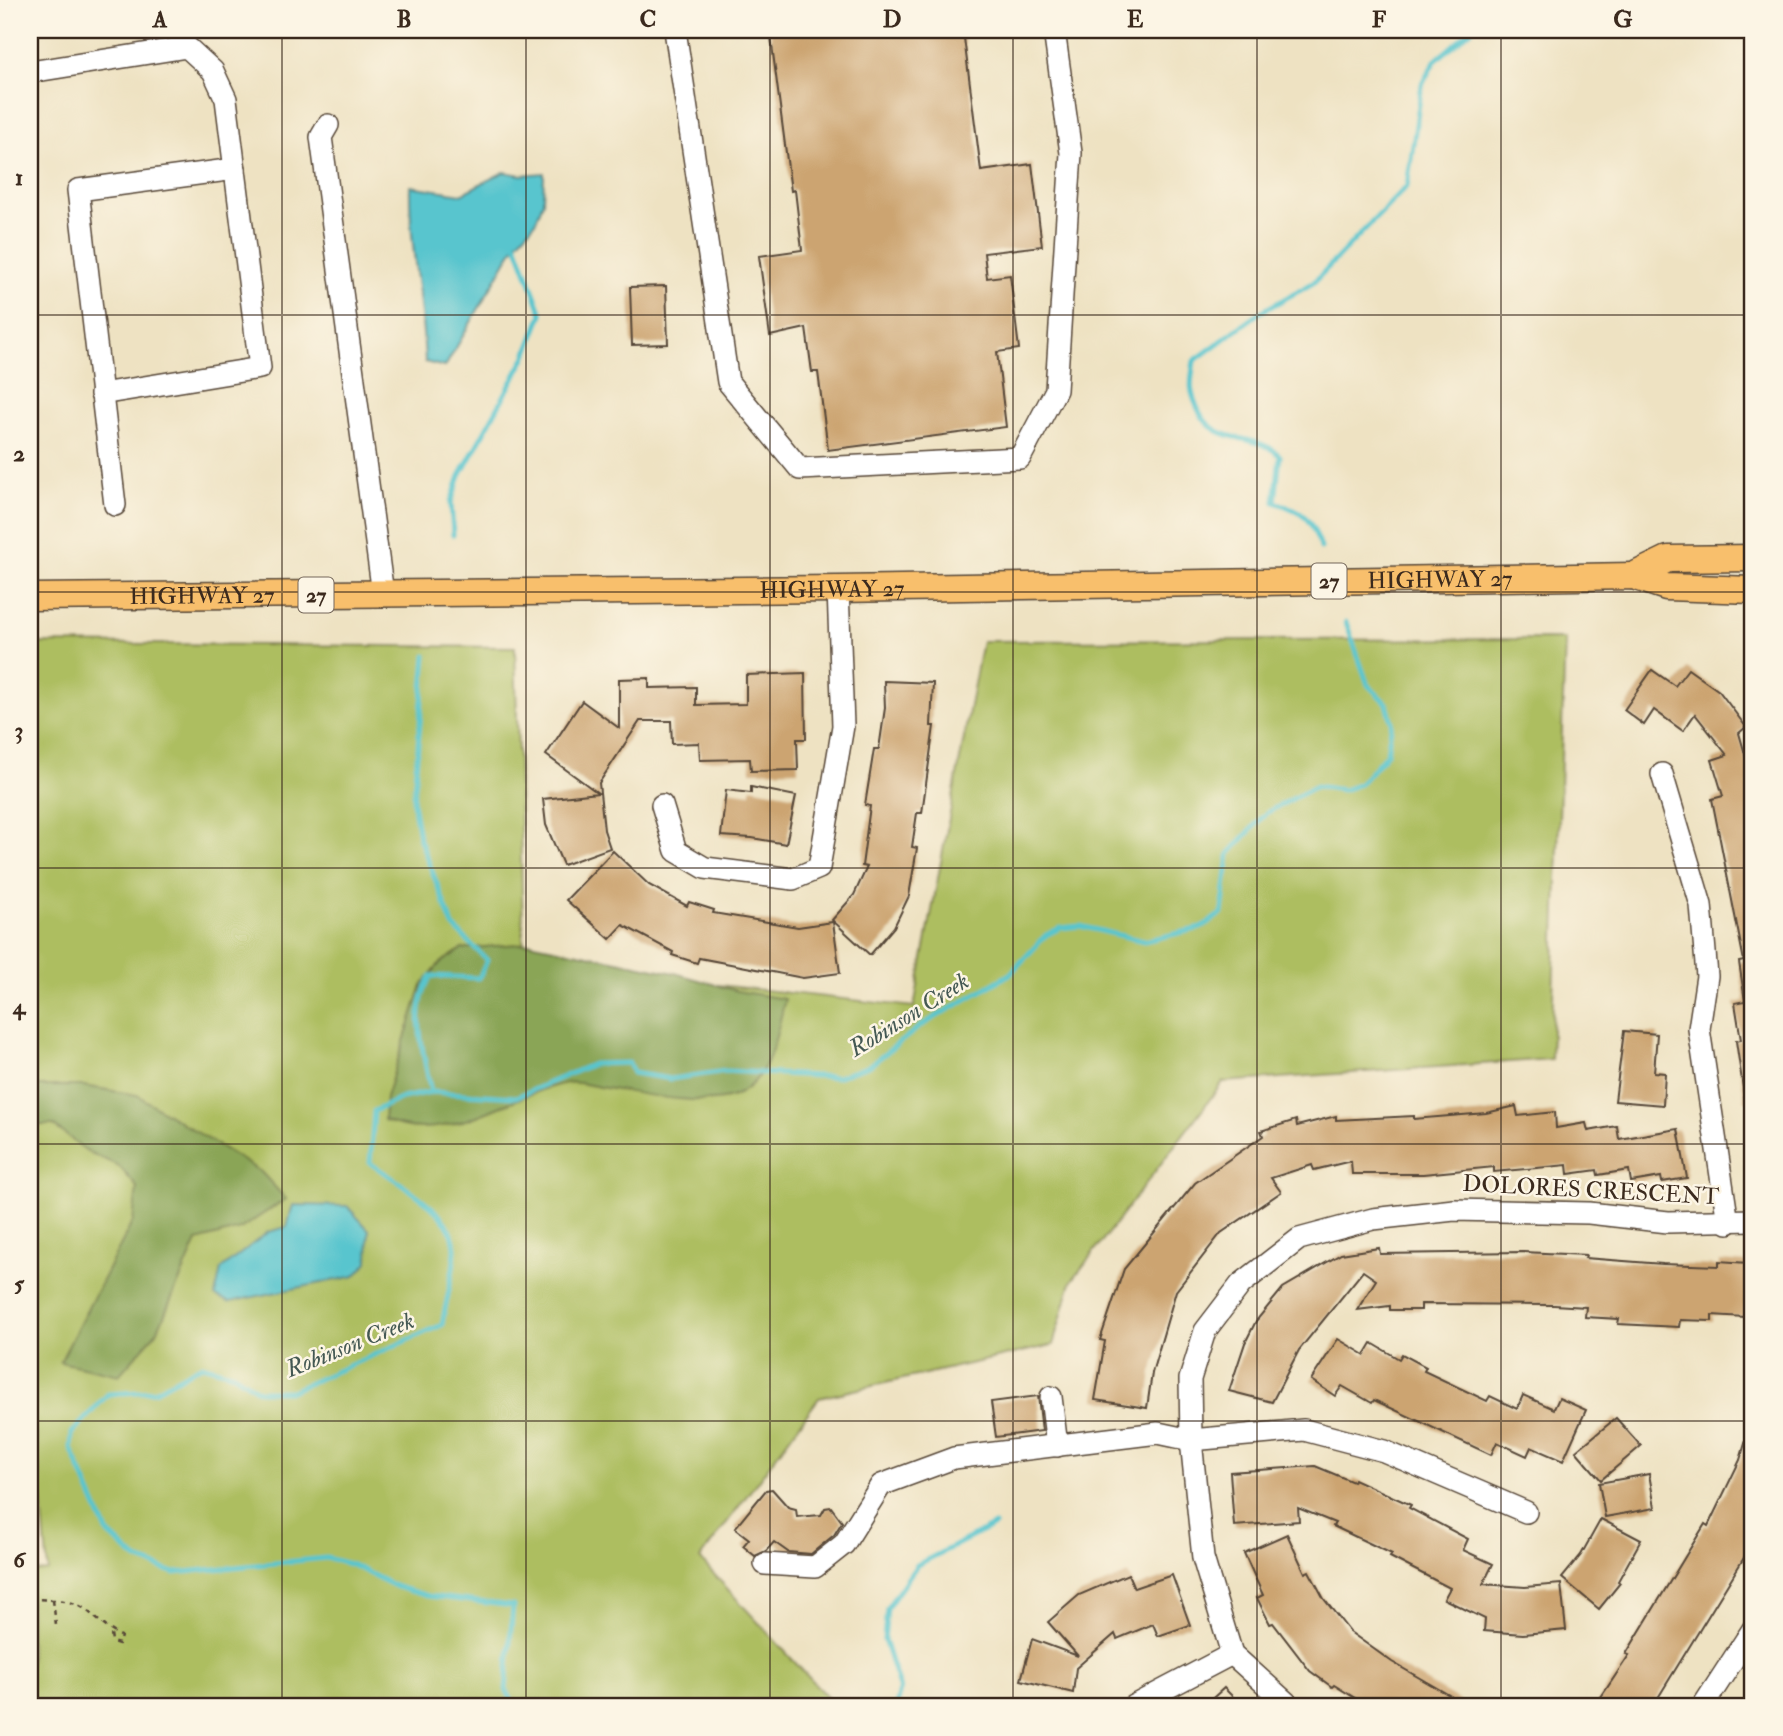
<svg xmlns="http://www.w3.org/2000/svg" width="1783" height="1736" viewBox="0 0 1783 1736" font-family="'IM FELL Double Pica',serif">
<rect width="100%" height="100%" fill="#fcf5e5"/>
<filter id="ink" filterUnits="userSpaceOnUse"><feTurbulence type="fractalNoise" baseFrequency=".0143" numOctaves="2"/><feDisplacementMap in="SourceGraphic" scale="14" xChannelSelector="R" yChannelSelector="G"/><feConvolveMatrix kernelMatrix="1 2 1 2 8 2 1 2 1" color-interpolation-filters="sRGB"/></filter>
<filter id="wash" filterUnits="userSpaceOnUse"><feTurbulence type="fractalNoise" baseFrequency=".00686" numOctaves="4" result="noise"/><feDisplacementMap in="SourceGraphic" scale="28" xChannelSelector="R" yChannelSelector="G"/><feGaussianBlur stdDeviation="1.57" result="paint"/><feColorMatrix in="noise" values="0 0 0 0 0 0 0 0 0 0 0 0 0 0 0 0 0 1.4 0 .05"/><feComposite in="paint" operator="in"/></filter>
<g filter="url(#wash)">
<rect width="100%" height="100%" fill="#eee2c2"/>
<polygon fill="#adbe61" stroke="#747440" stroke-width="2" points="1565,639 1551,1059 1223,1082 1071,1282 1053,1345 819,1398 700,1559 835,1706 30,1706 30,1572 48,1571 36,1437 30,1419 30,643 515,647 524,963 914,1007 982,641"/>
<g fill="#8aa557" stroke="#62683a" stroke-width="2">
<path d="M 530,943 L 675,973 L 737,991 L 785,999 C 776,1035 771,1083 731,1097 C 700,1107 632,1092 599,1087 C 589,1085 576,1081 567,1083 C 507,1094 447,1148 384,1120 L 386,1097 L 422,985 L 440,963 L 462,949 Z"/>
<polygon points="30,1086 84,1086 137,1095 261,1172 286,1199 240,1229 197,1241 157,1332 119,1375 60,1362 133,1221 137,1187 119,1166 88,1152 53,1125 30,1125"/>
</g>
<g fill="#58c5ce" stroke="#4a7876" stroke-width="2">
<path d="M 504,172 L 521,175 L 544,173 L 543,202 L 535,223 L 516,244 L 445,367 L 425,362 C 423,303 409,245 410,186 L 461,194 Z"/>
<polygon points="293,1205 347,1206 369,1230 368,1262 355,1276 229,1302 215,1296 221,1269 268,1232 287,1227"/>
</g>
<g fill="none" stroke-linecap="round" stroke-linejoin="round">
<g stroke="#58c5ce" stroke-width="5">
<polyline points="453,535 451,502 460,476 525,358 542,314 516,244"/>
<path d="M 1321,548 C 1310,518 1306,512 1275,502 L 1280,456 C 1257,432 1217,446 1200,413 C 1189,391 1190,386 1194,361 L 1259,313 L 1313,283 L 1407,186 L 1422,84 L 1435,61 L 1471,30"/>
<path d="M 426,656 L 413,802 L 419,837 L 453,926 L 487,960 L 479,978 L 431,976 C 409,1011 424,1053 431,1092"/>
<path d="M 516,1706 L 506,1690 L 513,1606 L 428,1596 L 397,1587 L 350,1564 L 326,1558 L 175,1573 L 136,1559 L 107,1532 L 71,1448 L 72,1433 L 108,1394 L 155,1391 L 202,1365 L 234,1374 L 259,1391 L 291,1391 L 442,1325 C 446,1301 454,1274 455,1250 C 456,1213 397,1182 370,1163 L 374,1111 L 402,1098 L 431,1092 L 516,1097 L 593,1064 L 629,1063 L 633,1073 L 671,1079 L 726,1071 L 837,1077 L 869,1066 L 922,1025 L 1010,974 L 1046,935 L 1060,928 L 1080,926 L 1144,941 L 1201,928 L 1222,913 L 1229,854 L 1266,813 L 1316,786 L 1343,790 L 1360,784 L 1387,753 L 1392,722 L 1387,704 L 1368,685 L 1346,622"/>
<polyline points="896,1706 900,1690 884,1640 887,1608 917,1565 995,1525"/>
</g>
</g>
<g id="blocks">
<g fill="#cca471">
<polygon points="770,30 963,30 981,171 1032,164 1042,246 984,253 987,278 1010,275 1019,349 997,352 1006,427 828,450 818,372 812,372 806,328 770,336 759,256 802,250 795,190 791,191"/>
<polygon points="666,286 668,344 632,345 630,287"/>
<polygon points="1688,669 1719,691 1746,727 1739,733 1753,782 1748,783 1753,805 1753,1101 1745,1101 1736,1041 1741,1040 1735,1003 1745,1001 1739,962 1744,961 1712,799 1723,796 1712,760 1727,755 1695,714 1683,731 1654,710 1644,725 1624,710 1652,670 1675,686"/>
<polygon points="805,673 806,739 797,739 798,770 751,771 750,759 700,760 699,743 672,744 671,721 640,721 599,783 604,830 610,848 563,865 546,825 543,799 598,793 546,755 582,701 619,728 619,679 649,678 649,688 696,687 696,705 746,704 746,675"/>
<polygon points="884,681 933,683 931,726 934,726 922,813 917,813 912,847 917,848 909,896 894,927 870,955 832,920 854,895 867,867 862,866 870,806 865,805 874,749 879,749 885,708"/>
<polygon points="751,787 796,796 786,844 752,838 721,836 726,790 751,793"/>
<polygon points="613,851 649,885 687,906 689,902 714,910 713,913 798,927 833,922 840,973 803,978 699,958 697,963 672,955 673,952 623,925 610,939 566,900"/>
<polygon points="1624,1031 1657,1034 1654,1072 1665,1073 1663,1105 1615,1101"/>
<polygon points="1516,1106 1518,1116 1555,1112 1556,1128 1586,1123 1588,1131 1617,1126 1619,1139 1678,1129 1687,1178 1662,1182 1661,1177 1631,1182 1629,1170 1598,1175 1597,1170 1568,1174 1567,1165 1494,1172 1494,1167 1423,1174 1352,1174 1351,1161 1314,1170 1312,1165 1271,1178 1281,1192 1221,1233 1176,1291 1152,1373 1147,1408 1095,1400 1105,1341 1100,1340 1124,1269 1195,1183 1263,1136 1261,1131 1296,1120 1297,1126 1336,1116 1336,1120 1414,1116 1414,1119 1486,1113"/>
<polygon points="1379,1248 1380,1254 1523,1252 1586,1255 1585,1258 1663,1264 1719,1266 1719,1261 1748,1263 1745,1317 1712,1315 1712,1321 1680,1320 1679,1327 1618,1324 1619,1319 1585,1317 1586,1307 1554,1305 1421,1304 1421,1310 1390,1310 1390,1306 1357,1310 1376,1280 1363,1271 1299,1350 1272,1402 1229,1391 1245,1343 1256,1321 1283,1288 1341,1254"/>
<polygon points="1338,1339 1365,1355 1372,1343 1399,1359 1402,1354 1426,1367 1424,1371 1487,1401 1490,1396 1517,1409 1523,1395 1554,1409 1559,1398 1586,1410 1563,1461 1531,1447 1527,1456 1497,1442 1491,1455 1374,1400 1372,1403 1342,1386 1335,1396 1311,1380"/>
<polygon points="1038,1396 1042,1431 996,1437 991,1402"/>
<polygon points="1616,1418 1641,1446 1601,1480 1576,1451"/>
<polygon points="1750,1427 1753,1427 1753,1543 1653,1706 1595,1706 1629,1655 1626,1654 1705,1524 1708,1526 1740,1460"/>
<polygon points="1315,1466 1353,1482 1354,1479 1411,1505 1409,1508 1468,1539 1463,1550 1493,1564 1483,1584 1525,1587 1561,1584 1566,1630 1523,1634 1484,1631 1485,1619 1444,1599 1450,1588 1390,1557 1392,1554 1333,1526 1335,1523 1298,1508 1299,1521 1234,1526 1230,1472"/>
<polygon points="1649,1474 1655,1508 1605,1517 1599,1483"/>
<polygon points="772,1489 788,1507 796,1509 797,1517 821,1515 825,1508 831,1507 842,1522 834,1535 811,1554 788,1552 774,1542 766,1551 755,1556 743,1546 749,1539 735,1528 766,1490"/>
<polygon points="1601,1519 1641,1540 1618,1581 1620,1583 1599,1609 1562,1578 1581,1555"/>
<polygon points="1287,1534 1305,1573 1309,1571 1324,1599 1350,1632 1392,1662 1468,1706 1368,1706 1334,1685 1332,1687 1310,1671 1273,1623 1270,1624 1257,1598 1263,1595 1244,1553"/>
<polygon points="1128,1574 1134,1588 1172,1575 1190,1625 1158,1636 1153,1624 1117,1639 1115,1634 1076,1668 1073,1693 1021,1680 1032,1639 1078,1656 1048,1622 1079,1595"/>
<polygon points="1224,1688 1242,1706 1204,1706"/>
</g>
</g>
</g>
<g filter="url(#ink)">
<use href="#blocks" fill-opacity="0" stroke="#564637" stroke-width="2"/>
<g fill="none" stroke-linecap="round" stroke-linejoin="round">
<defs>
<g id="minor">
<polyline points="675,30 728,382 800,469 1020,458 1056,390 1071,153 1054,30"/>
<polyline points="30,72 187,47 213,71 226,99 260,368 101,394"/>
<polyline points="328,125 321,137 383,594"/>
<polyline points="115,505 78,190 235,169"/>
<polyline points="1662,774 1701,905 1707,976 1699,1029 1728,1223"/>
<polyline points="662,805 676,851 705,868 793,879 819,868 843,726 838,589"/>
<polyline points="1051,1397 1057,1446"/>
<polyline points="765,1564 815,1567 844,1544 881,1485 954,1458 1158,1433 1191,1440 1304,1430 1384,1451 1526,1512"/>
<polyline points="1133,1706 1232,1654"/>
<polyline points="1290,1706 1232,1654 1203,1558 1191,1440 1190,1379 1205,1331 1241,1284 1299,1239 1373,1219 1454,1210 1589,1213 1668,1222 1753,1220"/>
<polyline points="1703,1706 1753,1629"/>
</g>
<g id="major">
<polyline points="1633,576 1668,559 1753,558"/>
<path id="s1" d="M 30,597 L 838,589 L 1633,576 L 1666,587 L 1753,590"/>
</g>
</defs>
<use href="#minor" stroke="#564637" stroke-width="24"/>
<use href="#major" stroke="#564637" stroke-width="29"/>
<g stroke="#564637" stroke-width="2.5" stroke-dasharray="5 5" stroke-linecap="butt">
<path d="M 30,1599 C 48,1600 70,1598 85,1609 C 98,1619 106,1629 121,1636 L 119,1644 L 112,1642 L 111,1633"/>
<polyline points="53,1600 56,1625"/>
</g>
<use href="#minor" stroke="#fff" stroke-width="21"/>
<use href="#major" stroke="#f8bf6c" stroke-width="26"/>
</g>
</g>
<path fill="none" stroke="#3b2a1e" stroke-width="2" stroke-opacity="0.55" d="M 282,30 L 282,1706M 526,30 L 526,1706M 770,30 L 770,1706M 1013,30 L 1013,1706M 1257,30 L 1257,1706M 1501,30 L 1501,1706M 30,315 L 1753,315M 30,592 L 1753,592M 30,868 L 1753,868M 30,1144 L 1753,1144M 30,1421 L 1753,1421"/>
<g text-anchor="middle" dominant-baseline="central" stroke-width="5" stroke-linejoin="round" paint-order="stroke">
<g fill="#fcf5e5" stroke="#75675a" stroke-width="2">
<rect x="1311.5" y="563.5" width="35" height="35" rx="5"/>
<rect x="298.5" y="577.5" width="35" height="35" rx="5"/>
</g>
<g font-size="21" font-weight="bold" fill="#3b2a1e">
<text x="1329" y="581">27</text>
<text x="316" y="595">27</text>
</g>
<g font-size="23" fill="#3b2a1e" stroke="#fcf5e5">
<text stroke="none"><textPath href="#s1" startOffset="1410">HIGHWAY 27</textPath></text>
<text stroke="none"><textPath href="#s1" startOffset="802">HIGHWAY 27</textPath></text>
<text stroke="none"><textPath href="#s1" startOffset="172">HIGHWAY 27</textPath></text>
<text transform="translate(1591 1190) rotate(3)">DOLORES CRESCENT</text>
</g>
<g font-size="24" font-style="italic" fill="#445853" stroke="#fcf5e5">
<text transform="translate(909 1015) rotate(-32)">Robinson Creek</text>
<text transform="translate(350 1345) rotate(-22)">Robinson Creek</text>
</g>
</g>
<rect width="1783" height="1736" fill="none" stroke="#fcf5e5" stroke-width="77"/>
<rect x="38" y="38" width="1706" height="1660" fill="none" stroke="#3b2a1e" stroke-width="2.5"/>
<g font-size="23" text-anchor="middle" font-weight="bold" fill="#3b2a1e">
<text x="160" y="27">A</text>
<text x="404" y="27">B</text>
<text x="648" y="27">C</text>
<text x="892" y="27">D</text>
<text x="1135" y="27">E</text>
<text x="1379" y="27">F</text>
<text x="1623" y="27">G</text>
<text x="19" y="185">1</text>
<text x="19" y="461">2</text>
<text x="19" y="738">3</text>
<text x="19" y="1014">4</text>
<text x="19" y="1291">5</text>
<text x="19" y="1567">6</text>
</g>
</svg>
